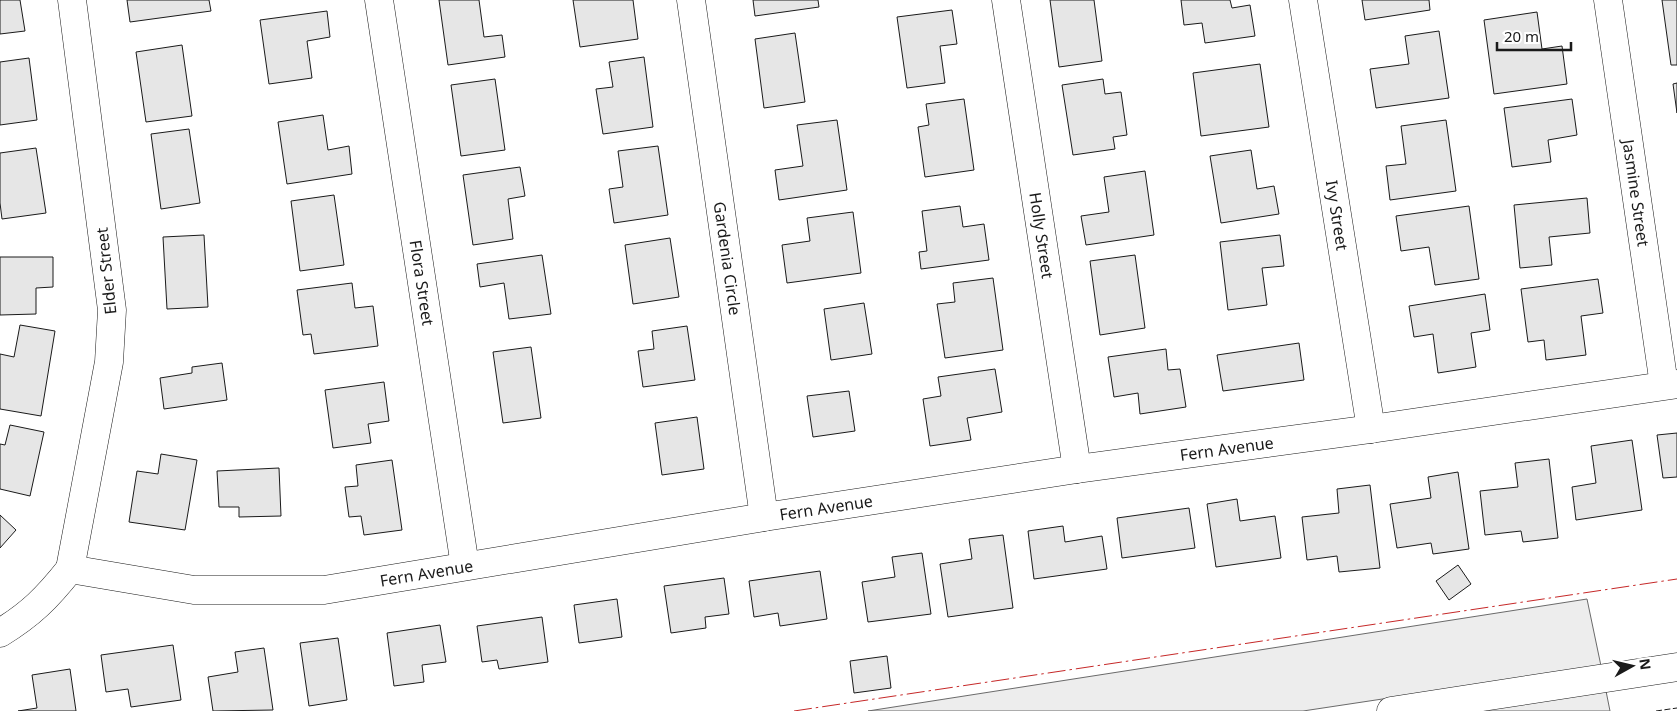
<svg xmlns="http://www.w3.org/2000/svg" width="1677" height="711" viewBox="0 0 1677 711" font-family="'Noto Sans',sans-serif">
<rect width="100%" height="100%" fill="#fff"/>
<g fill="#ededed" stroke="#6a6a6a">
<polygon points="1587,599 1601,666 1303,711 868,711"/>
<polygon points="1606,691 1610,711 1475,711"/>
</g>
<g fill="#e6e6e6" stroke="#1a1a1a">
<polygon points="0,0 20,0 25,31 0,34"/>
<polygon points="127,0 209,0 211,11 130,22"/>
<polygon points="439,0 479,0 484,37 502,35 505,57 448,65"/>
<polygon points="573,0 633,0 638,39 580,47"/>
<polygon points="753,0 818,0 819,7 755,16"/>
<polygon points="1050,0 1094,0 1102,61 1059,67"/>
<polygon points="1181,0 1230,0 1232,8 1250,5 1255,36 1205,43 1202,23 1184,25"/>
<polygon points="1362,0 1429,0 1430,10 1365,20"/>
<polygon points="1662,0 1677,0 1677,65 1671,65"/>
<polygon points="952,10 957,44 940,46 945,83 907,88 897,17"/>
<polygon points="327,11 330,37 307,41 312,78 269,84 260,20"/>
<polygon points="1537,12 1542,49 1562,46 1567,84 1494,94 1484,20"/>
<polygon points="1439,31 1449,98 1376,108 1370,69 1409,64 1405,36"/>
<polygon points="795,33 805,102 764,108 755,39"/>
<polygon points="182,45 192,116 146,122 136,52"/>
<polygon points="644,57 653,127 603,134 596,89 613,87 609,62"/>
<polygon points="29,58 37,120 0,125 0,62"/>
<polygon points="1260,64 1269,127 1201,136 1193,73"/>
<polygon points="495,79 505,150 461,156 451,85"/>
<polygon points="1103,79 1105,94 1121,92 1127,135 1113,137 1115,149 1073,155 1062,85"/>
<polygon points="1677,83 1677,113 1673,84"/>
<polygon points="964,99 974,170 925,177 918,127 929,125 926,104"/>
<polygon points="1572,99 1577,135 1548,140 1551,162 1512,167 1504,108"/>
<polygon points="323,115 328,150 349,146 352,174 287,184 278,122"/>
<polygon points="837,120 847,190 779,200 775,170 803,166 797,125"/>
<polygon points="1446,120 1456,191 1390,200 1386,166 1406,164 1401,126"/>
<polygon points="189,129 200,203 161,209 151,134"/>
<polygon points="658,146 668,215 614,223 609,189 623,187 618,151"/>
<polygon points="36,148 46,213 2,219 0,203 0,153"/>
<polygon points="1251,150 1257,189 1274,186 1279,214 1221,223 1210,156"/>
<polygon points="520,167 525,196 508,199 513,239 473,245 463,175"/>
<polygon points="1145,171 1154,235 1086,245 1081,216 1109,212 1104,177"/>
<polygon points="334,195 344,265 300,271 291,201"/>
<polygon points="1587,198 1590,233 1549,237 1552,265 1520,268 1514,205"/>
<polygon points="960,206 963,227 984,224 989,260 921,269 919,252 927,251 922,211"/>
<polygon points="1469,206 1479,279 1435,285 1429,247 1401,251 1396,216"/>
<polygon points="853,212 861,273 787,283 782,245 810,241 807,218"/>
<polygon points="204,235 208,307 167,309 163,237"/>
<polygon points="1280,235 1284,266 1262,268 1267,305 1228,310 1220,242"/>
<polygon points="670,238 679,297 633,304 625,245"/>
<polygon points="542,255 551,314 509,319 504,283 480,287 477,264"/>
<polygon points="1135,255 1145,328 1100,335 1090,261"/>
<polygon points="0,257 53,257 53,287 36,288 36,314 0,315"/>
<polygon points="993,278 1003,350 945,358 937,304 955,302 953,283"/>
<polygon points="1598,279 1603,313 1581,316 1586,355 1546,360 1544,340 1528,342 1521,289"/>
<polygon points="352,283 355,308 373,306 378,346 314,354 311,334 303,335 297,290"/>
<polygon points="1485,294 1490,330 1471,333 1476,367 1438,373 1433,334 1414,337 1409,306"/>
<polygon points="864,303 872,354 831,360 824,309"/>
<polygon points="20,325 55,331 41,416 0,409 0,354 14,357"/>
<polygon points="687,326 695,380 643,387 638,351 654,349 652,331"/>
<polygon points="1299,343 1304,380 1223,391 1217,355"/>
<polygon points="531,347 541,418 503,423 493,352"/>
<polygon points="1166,349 1168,370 1180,369 1186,407 1140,414 1138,393 1114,397 1108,357"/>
<polygon points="222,363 227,400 164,409 160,378 192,373 192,367"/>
<polygon points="995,369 1002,412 967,418 971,440 930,446 923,399 941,396 938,377"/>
<polygon points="384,382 389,421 368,424 371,443 333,448 325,390"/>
<polygon points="849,391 855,431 813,437 807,396"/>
<polygon points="697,417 704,469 662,475 655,423"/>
<polygon points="10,425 44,432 30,496 0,489 0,444 5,445"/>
<polygon points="1677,433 1677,477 1663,478 1657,435"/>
<polygon points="1632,440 1642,510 1576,520 1572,487 1596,483 1591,446"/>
<polygon points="161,454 197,460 185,530 129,522 137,471 158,474"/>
<polygon points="1549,459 1558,538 1523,542 1521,531 1485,535 1480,491 1518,487 1515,463"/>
<polygon points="392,460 402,530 364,535 361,516 349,517 345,487 358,486 356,465"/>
<polygon points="279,468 281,516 239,517 239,507 219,507 217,471"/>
<polygon points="1458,472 1469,549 1433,554 1431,543 1397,548 1390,504 1431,498 1428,477"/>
<polygon points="1370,485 1380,568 1339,572 1337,556 1307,560 1302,517 1339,513 1337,489"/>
<polygon points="1237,499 1240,521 1275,516 1281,558 1216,567 1207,504"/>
<polygon points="1189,508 1195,548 1122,558 1117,518"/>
<polygon points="0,515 16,530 0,548"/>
<polygon points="1063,526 1065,542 1102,536 1107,569 1034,579 1028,531"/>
<polygon points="1003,535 1013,608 948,617 940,564 972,559 969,539"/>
<polygon points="922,553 931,614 868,622 862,582 895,577 892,557"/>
<polygon points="1458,565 1471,584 1449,600 1436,581"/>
<polygon points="820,571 827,619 780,626 778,613 754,617 749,581"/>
<polygon points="724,578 729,614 705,617 706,628 671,633 664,586"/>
<polygon points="617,599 622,637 579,643 574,605"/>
<polygon points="542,617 548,662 499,669 497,660 482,662 477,626"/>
<polygon points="440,625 446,662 422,665 424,682 394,686 387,633"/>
<polygon points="338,638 347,700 309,706 300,643"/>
<polygon points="173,645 181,700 131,707 128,689 106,692 101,655"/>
<polygon points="264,648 273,710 213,711 208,677 238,672 235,652"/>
<polygon points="887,656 891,688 854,693 850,661"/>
<polygon points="70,669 76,711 18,711 37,708 32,675"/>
</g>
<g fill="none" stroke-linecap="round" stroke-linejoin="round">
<defs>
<g id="minor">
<path id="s1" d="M 379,0 L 465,566"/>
<path id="s2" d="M 691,0 L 764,517"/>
<path id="s3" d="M 1006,0 L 1077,469"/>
<path id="s4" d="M 1303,0 L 1371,429"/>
<path id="s5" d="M 1608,0 L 1664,385"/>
<polyline points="70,569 109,362 112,310 72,0"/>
<path id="s6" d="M 0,633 C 31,614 47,598 70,569 L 194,590 L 324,590 L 764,517 L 1077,469 L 1371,429 L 1677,384"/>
<polyline points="1391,711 1677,667"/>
</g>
</defs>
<use href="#minor" stroke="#1a1a1a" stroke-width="29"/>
<use href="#minor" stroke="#fff" stroke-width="28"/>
<polyline stroke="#1a1a1a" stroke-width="1" stroke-dasharray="6 2.5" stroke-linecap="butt" points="1656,711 1677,708"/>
<polyline stroke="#c62828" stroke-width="1" stroke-dasharray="18 4 2.5 4" stroke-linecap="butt" points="794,711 1677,579"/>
</g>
<g text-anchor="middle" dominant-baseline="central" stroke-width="4" stroke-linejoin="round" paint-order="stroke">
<g font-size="16" fill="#1a1a1a" stroke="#fff">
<text stroke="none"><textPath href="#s5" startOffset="195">Jasmine Street</textPath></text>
<text stroke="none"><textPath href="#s4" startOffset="218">Ivy Street</textPath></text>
<text stroke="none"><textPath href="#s3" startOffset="238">Holly Street</textPath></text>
<text stroke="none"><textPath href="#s2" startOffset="261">Gardenia Circle</textPath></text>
<text transform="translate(106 271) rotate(-96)">Elder Street</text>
<text stroke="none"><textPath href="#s1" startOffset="286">Flora Street</textPath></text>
<text stroke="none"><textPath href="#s6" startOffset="1265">Fern Avenue</textPath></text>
<text stroke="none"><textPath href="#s6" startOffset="860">Fern Avenue</textPath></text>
<text stroke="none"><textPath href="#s6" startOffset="455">Fern Avenue</textPath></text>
</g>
</g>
<g transform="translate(1632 666) rotate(82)" stroke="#ffffff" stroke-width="4" paint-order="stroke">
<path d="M0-4L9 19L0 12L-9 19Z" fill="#1a1a1a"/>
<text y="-8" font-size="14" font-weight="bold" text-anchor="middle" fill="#1a1a1a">N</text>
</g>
<path d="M1497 42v8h74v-8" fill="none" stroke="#1a1a1a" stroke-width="2.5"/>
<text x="1504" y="42" font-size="15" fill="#1a1a1a" stroke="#ffffff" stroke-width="4" paint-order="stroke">20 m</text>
</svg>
